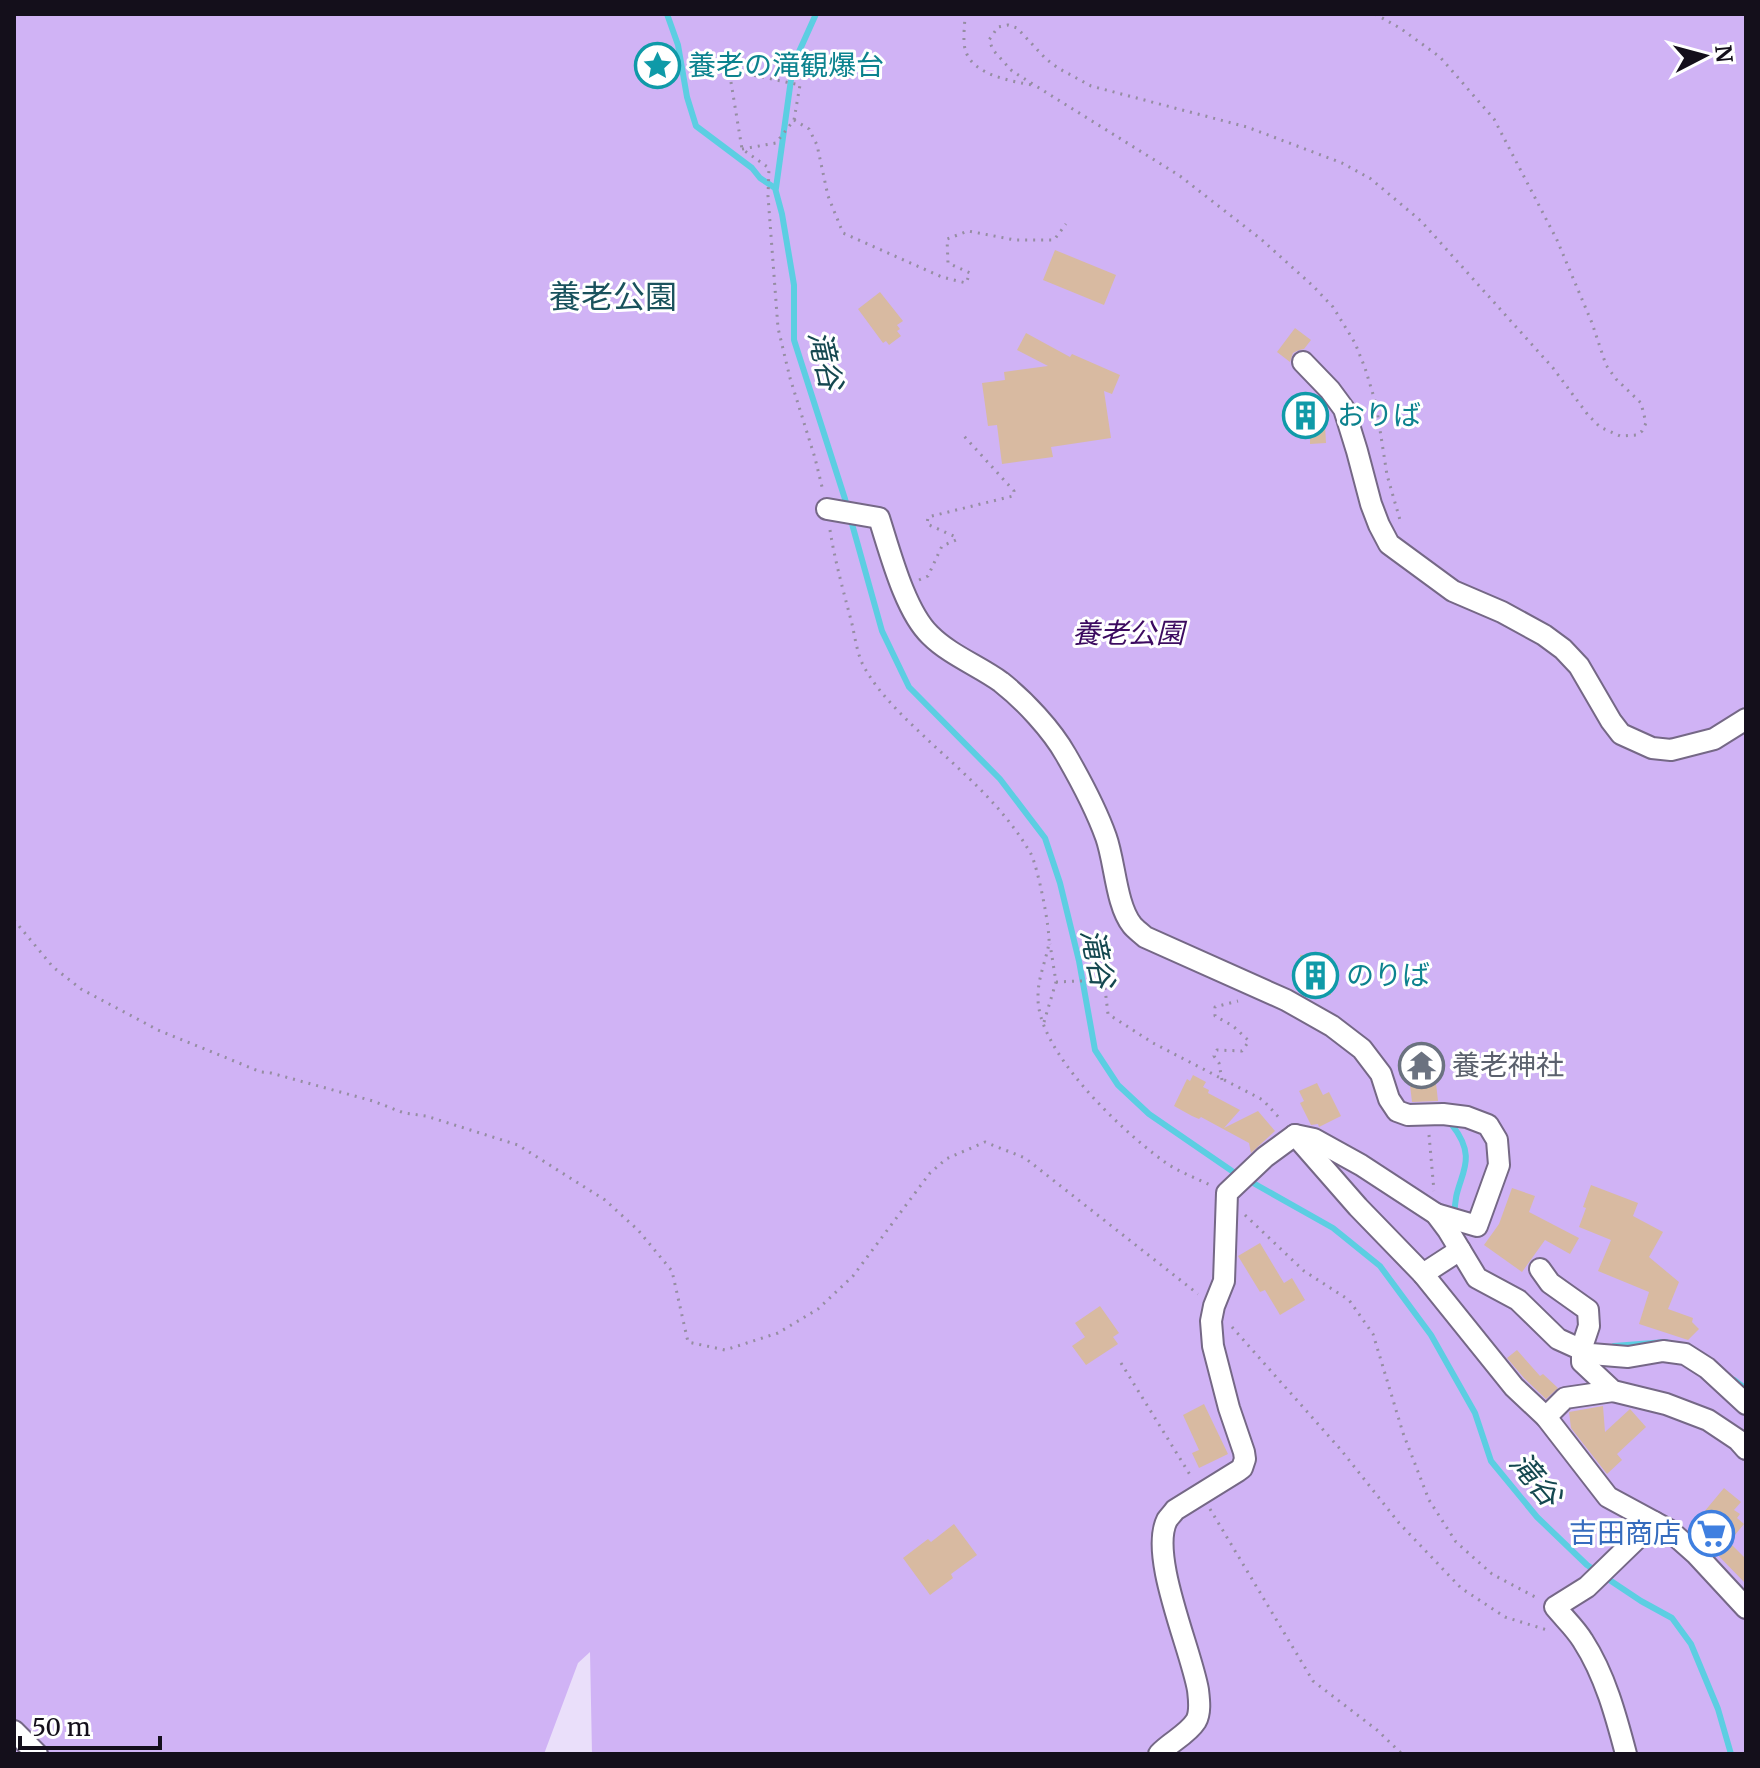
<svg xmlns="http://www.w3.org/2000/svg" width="1760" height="1768" viewBox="0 0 1760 1768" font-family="Merriweather,'Noto Sans JP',serif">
<rect width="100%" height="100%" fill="#eadffa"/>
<polygon fill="#d0b3f5" points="14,14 1746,14 1746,1754 592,1754 590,1652 578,1663 544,1754 14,1754"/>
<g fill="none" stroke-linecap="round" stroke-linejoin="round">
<g stroke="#5ccee2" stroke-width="6">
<polyline points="667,14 678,45 687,97 696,126 752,168 760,178 775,188 782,214 794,285 794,340 845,499 882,631 909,687 1000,779 1045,838 1060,883 1079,961 1095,1050 1118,1085 1149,1114 1232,1171 1333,1228 1380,1266 1431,1335 1475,1413 1491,1461 1537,1517 1587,1565 1641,1601 1672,1618 1691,1644 1718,1709 1731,1754"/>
<polyline points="776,188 793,65 816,14"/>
<path d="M 1452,1125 C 1483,1164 1452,1178 1455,1215"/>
<polyline points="1614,1346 1666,1342"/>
<polyline points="1734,1380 1746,1389"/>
</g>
</g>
<g fill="#d8baa1">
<polygon points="1055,250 1116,275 1104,305 1043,280"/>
<polygon points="880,292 903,321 897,325 900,329 897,331 901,336 889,345 886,341 883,343 858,309"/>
<polygon points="1295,328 1311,340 1304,349 1299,350 1293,353 1290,362 1277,352"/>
<polygon points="1026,333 1070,357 1072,354 1120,375 1112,394 1104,391 1111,438 1051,447 1053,457 1002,464 997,425 988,426 982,383 1005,380 1004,372 1048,366 1017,350"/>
<polygon points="1325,425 1326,443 1310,444 1310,426"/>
<polygon points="1329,954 1331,995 1306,996 1301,994 1300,955"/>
<polygon points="1429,1051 1433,1083 1436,1083 1438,1101 1412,1102 1410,1085 1413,1085 1410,1053"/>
<polygon points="1193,1075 1206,1082 1203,1087 1209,1090 1208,1093 1240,1110 1224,1128 1258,1111 1275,1131 1251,1153 1249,1143 1201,1117 1199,1119 1192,1116 1174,1106 1187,1079 1190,1081"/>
<polygon points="1317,1083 1323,1095 1329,1092 1341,1116 1319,1127 1318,1124 1311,1125 1300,1103 1304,1101 1299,1091"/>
<polygon points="1591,1185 1638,1203 1633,1216 1663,1232 1649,1257 1679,1282 1668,1309 1693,1318 1692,1322 1699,1329 1688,1340 1639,1324 1649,1292 1598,1271 1611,1240 1579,1227 1586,1208 1583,1207"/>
<polygon points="1512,1188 1535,1196 1529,1212 1579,1238 1570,1254 1545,1240 1522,1272 1484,1245 1499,1224"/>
<polygon points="1260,1243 1284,1283 1292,1278 1305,1300 1280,1315 1265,1290 1260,1292 1238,1256"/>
<polygon points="1100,1306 1119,1333 1113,1337 1118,1344 1086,1365 1072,1346 1085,1337 1075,1323"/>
<polygon points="1517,1350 1540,1376 1543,1374 1558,1388 1546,1399 1524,1378 1507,1358"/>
<polygon points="1204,1404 1228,1454 1199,1468 1192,1453 1199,1450 1183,1415"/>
<polygon points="1603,1406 1605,1432 1630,1409 1646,1427 1617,1454 1622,1460 1607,1474 1571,1428 1569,1412"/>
<polygon points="1724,1488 1741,1502 1734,1510 1740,1514 1737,1518 1744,1524 1729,1542 1746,1559 1746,1584 1709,1546 1689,1530"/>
<polygon points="954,1524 977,1555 951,1574 953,1578 930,1595 903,1558 928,1539 931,1542"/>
</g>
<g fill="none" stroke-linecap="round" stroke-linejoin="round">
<defs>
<g id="street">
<polyline points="1303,362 1330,390 1344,409 1357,451 1371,504 1379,525 1389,544 1453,591 1502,612 1544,635 1563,649 1579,666 1611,721 1621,734 1652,748 1671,750 1714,739 1746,719"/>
<path d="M 827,509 L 879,518 C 890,552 905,611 930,635 C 950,655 979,666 1001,682 C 1024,700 1052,730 1066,755 C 1081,781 1096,809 1106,837 C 1115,862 1116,905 1132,925 C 1135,929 1141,933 1145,937 L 1286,1000 L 1332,1026 L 1362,1049 L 1381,1074 L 1389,1099 L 1397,1111 L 1408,1115 L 1443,1114 L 1467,1117 L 1488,1125 L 1497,1140 L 1499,1165 L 1477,1226 L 1436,1214"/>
<polyline points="1295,1135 1358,1207 1423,1274 1514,1387 1546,1417 1608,1497 1669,1530 1696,1554 1746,1608"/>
<polyline points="1540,1269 1550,1283 1588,1310 1589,1326 1582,1347 1582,1362 1613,1391 1666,1404 1708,1420 1738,1440 1746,1449"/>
<polyline points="1423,1274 1460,1250"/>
<polyline points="1546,1417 1565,1398 1613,1391"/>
<polyline points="14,1731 37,1754"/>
<path d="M 1159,1754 C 1170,1742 1187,1735 1196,1721 C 1201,1712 1199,1699 1198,1690 C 1191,1649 1149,1556 1167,1520 C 1169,1517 1173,1513 1175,1510 L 1238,1471 L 1242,1468 L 1245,1459 L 1244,1452 L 1229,1408 L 1213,1346 L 1211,1321 L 1214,1306 L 1224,1281 L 1227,1193 L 1265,1157 L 1295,1135 L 1314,1139 L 1361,1165 L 1436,1214 L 1448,1230 L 1477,1278 L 1518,1300 L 1558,1339 L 1591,1354 L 1628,1357 L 1663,1351 L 1685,1354 L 1707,1368 L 1746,1404"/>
<path d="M 1626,1754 C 1616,1716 1605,1675 1583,1641 C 1576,1629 1564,1618 1555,1607 L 1587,1587 L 1654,1522"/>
</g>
</defs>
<use href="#street" stroke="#756886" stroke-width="24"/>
<g stroke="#958da2" stroke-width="3" stroke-dasharray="2 6" stroke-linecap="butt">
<path d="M 965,14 C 965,25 962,42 966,52 C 974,75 1011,81 1032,85"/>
<polyline points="1375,14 1400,28 1440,57 1494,119 1557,240 1592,323 1606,365 1616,379 1641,403 1646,423 1642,431 1637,435 1620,436 1600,427 1588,415 1553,368 1421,221 1371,179 1342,163 1247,127 1091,86 1058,68 1046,59 1017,28 1008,25 998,27 989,40 993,50 1012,71 1180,176 1262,240 1313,286 1333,307 1355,343 1365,368 1376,404 1387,475 1400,520"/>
<polyline points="794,120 809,129 817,145 828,196 843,233 942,277 966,283 970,273 948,263 947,239 968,231 1015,240 1054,240 1066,224"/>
<polyline points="742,149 776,143 794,120 800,85 729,70 742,149 769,168 768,196 778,328 790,378 815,458 823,491"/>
<path d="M 830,530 C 835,562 844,593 852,624 C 855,637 857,653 863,665 C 879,695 906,719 930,742 C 967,776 1006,810 1031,854 C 1038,868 1050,928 1049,943 C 1046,961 1038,977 1038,996 C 1036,1050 1120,1129 1162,1160 C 1176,1171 1194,1177 1210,1185"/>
<polyline points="919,580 928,576 942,546 956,540 956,537 927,524 928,517 1013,496 1014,491 963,435"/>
<polyline points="14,920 53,967 81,989 158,1030 261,1072 271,1073 373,1101 404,1113 426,1116 518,1145 605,1200 638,1230 672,1271 688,1342 725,1350 778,1333 818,1309 853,1276 930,1173 946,1159 985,1142 1025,1158 1198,1294"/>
<polyline points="1056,982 1104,980 1108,1014 1153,1043 1263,1100 1282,1121"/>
<polyline points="1044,1022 1056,982 1050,944"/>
<polyline points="1222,1080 1219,1063 1214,1056 1217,1050 1242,1051 1249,1041 1233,1026 1215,1016 1215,1007 1238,1001"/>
<polyline points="1429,1135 1434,1191"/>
<polyline points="1245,1215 1304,1271 1349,1300 1373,1334 1403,1433 1429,1500 1456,1542 1492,1574 1537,1598"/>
<polyline points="1232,1327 1341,1450 1399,1523 1461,1588 1505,1617 1547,1630"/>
<polyline points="1121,1363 1192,1478"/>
<polyline points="1210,1509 1313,1681 1377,1730 1402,1754"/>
</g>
<use href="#street" stroke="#fff" stroke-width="20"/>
</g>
<defs>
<symbol id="sight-ring" viewBox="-11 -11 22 22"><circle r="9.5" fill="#fff" stroke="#0f9aa8" stroke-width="1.5"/><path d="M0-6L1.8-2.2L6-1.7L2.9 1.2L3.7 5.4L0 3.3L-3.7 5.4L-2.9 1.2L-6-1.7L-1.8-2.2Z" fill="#0f9aa8"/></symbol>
<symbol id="building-ring" viewBox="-11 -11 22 22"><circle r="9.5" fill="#fff" stroke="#0f9aa8" stroke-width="1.5"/><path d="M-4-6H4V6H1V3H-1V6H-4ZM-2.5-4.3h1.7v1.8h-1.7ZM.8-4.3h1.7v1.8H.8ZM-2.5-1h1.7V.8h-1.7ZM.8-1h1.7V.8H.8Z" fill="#0f9aa8"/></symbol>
<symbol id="temple-ring" viewBox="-11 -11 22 22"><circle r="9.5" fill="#fff" stroke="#6b7280" stroke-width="1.5"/><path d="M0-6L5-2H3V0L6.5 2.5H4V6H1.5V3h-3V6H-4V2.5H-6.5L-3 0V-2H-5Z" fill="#6b7280"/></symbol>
<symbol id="supermarket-ring" viewBox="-11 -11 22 22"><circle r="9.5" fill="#fff" stroke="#3f7fe0" stroke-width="1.5"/><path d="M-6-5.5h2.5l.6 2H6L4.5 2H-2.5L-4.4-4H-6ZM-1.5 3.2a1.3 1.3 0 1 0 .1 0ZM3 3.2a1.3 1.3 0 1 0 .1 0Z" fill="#3f7fe0"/></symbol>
</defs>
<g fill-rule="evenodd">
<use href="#sight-ring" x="632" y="40" width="51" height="51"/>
<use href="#building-ring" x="1280" y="390" width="51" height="51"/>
<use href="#building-ring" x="1290" y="950" width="51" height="51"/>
<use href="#temple-ring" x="1396" y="1040" width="51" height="51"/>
<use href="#supermarket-ring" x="1686" y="1508" width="51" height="51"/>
</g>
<g text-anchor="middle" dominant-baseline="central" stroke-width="6" stroke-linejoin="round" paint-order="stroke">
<g font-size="28" fill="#0d838f" stroke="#fff" text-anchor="start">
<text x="688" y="65">養老の滝観爆台</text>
<text x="1337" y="415">おりば</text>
<text x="1346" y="975">のりば</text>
</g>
<g font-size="28" font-style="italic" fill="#3c0b60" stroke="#fff">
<text x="1128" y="633">養老公園</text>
</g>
<g font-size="28" fill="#5b616d" stroke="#fff" text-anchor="start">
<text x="1452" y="1065">養老神社</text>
</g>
<g font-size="28" fill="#366cbe" stroke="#fff" text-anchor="end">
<text x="1681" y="1533">吉田商店</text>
</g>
<g font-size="30" font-style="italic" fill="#154850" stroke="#fff">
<text transform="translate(826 360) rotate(77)">滝谷</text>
<text transform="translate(1098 958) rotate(78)">滝谷</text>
<text transform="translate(1536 1479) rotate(50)">滝谷</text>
</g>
<g font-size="32" fill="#1a525d" stroke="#fff">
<text x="613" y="297">養老公園</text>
</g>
</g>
<rect width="1760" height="1768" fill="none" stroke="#140f1b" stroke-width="32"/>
<g transform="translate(1704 56) rotate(84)" stroke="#ffffff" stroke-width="6" paint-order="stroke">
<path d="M0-6L14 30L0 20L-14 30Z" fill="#140f1b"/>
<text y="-12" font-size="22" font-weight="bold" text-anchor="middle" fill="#140f1b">N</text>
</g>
<path d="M20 1736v12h140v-12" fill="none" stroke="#140f1b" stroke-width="4"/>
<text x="32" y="1736" font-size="24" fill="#140f1b" stroke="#ffffff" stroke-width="6" paint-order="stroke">50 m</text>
</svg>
